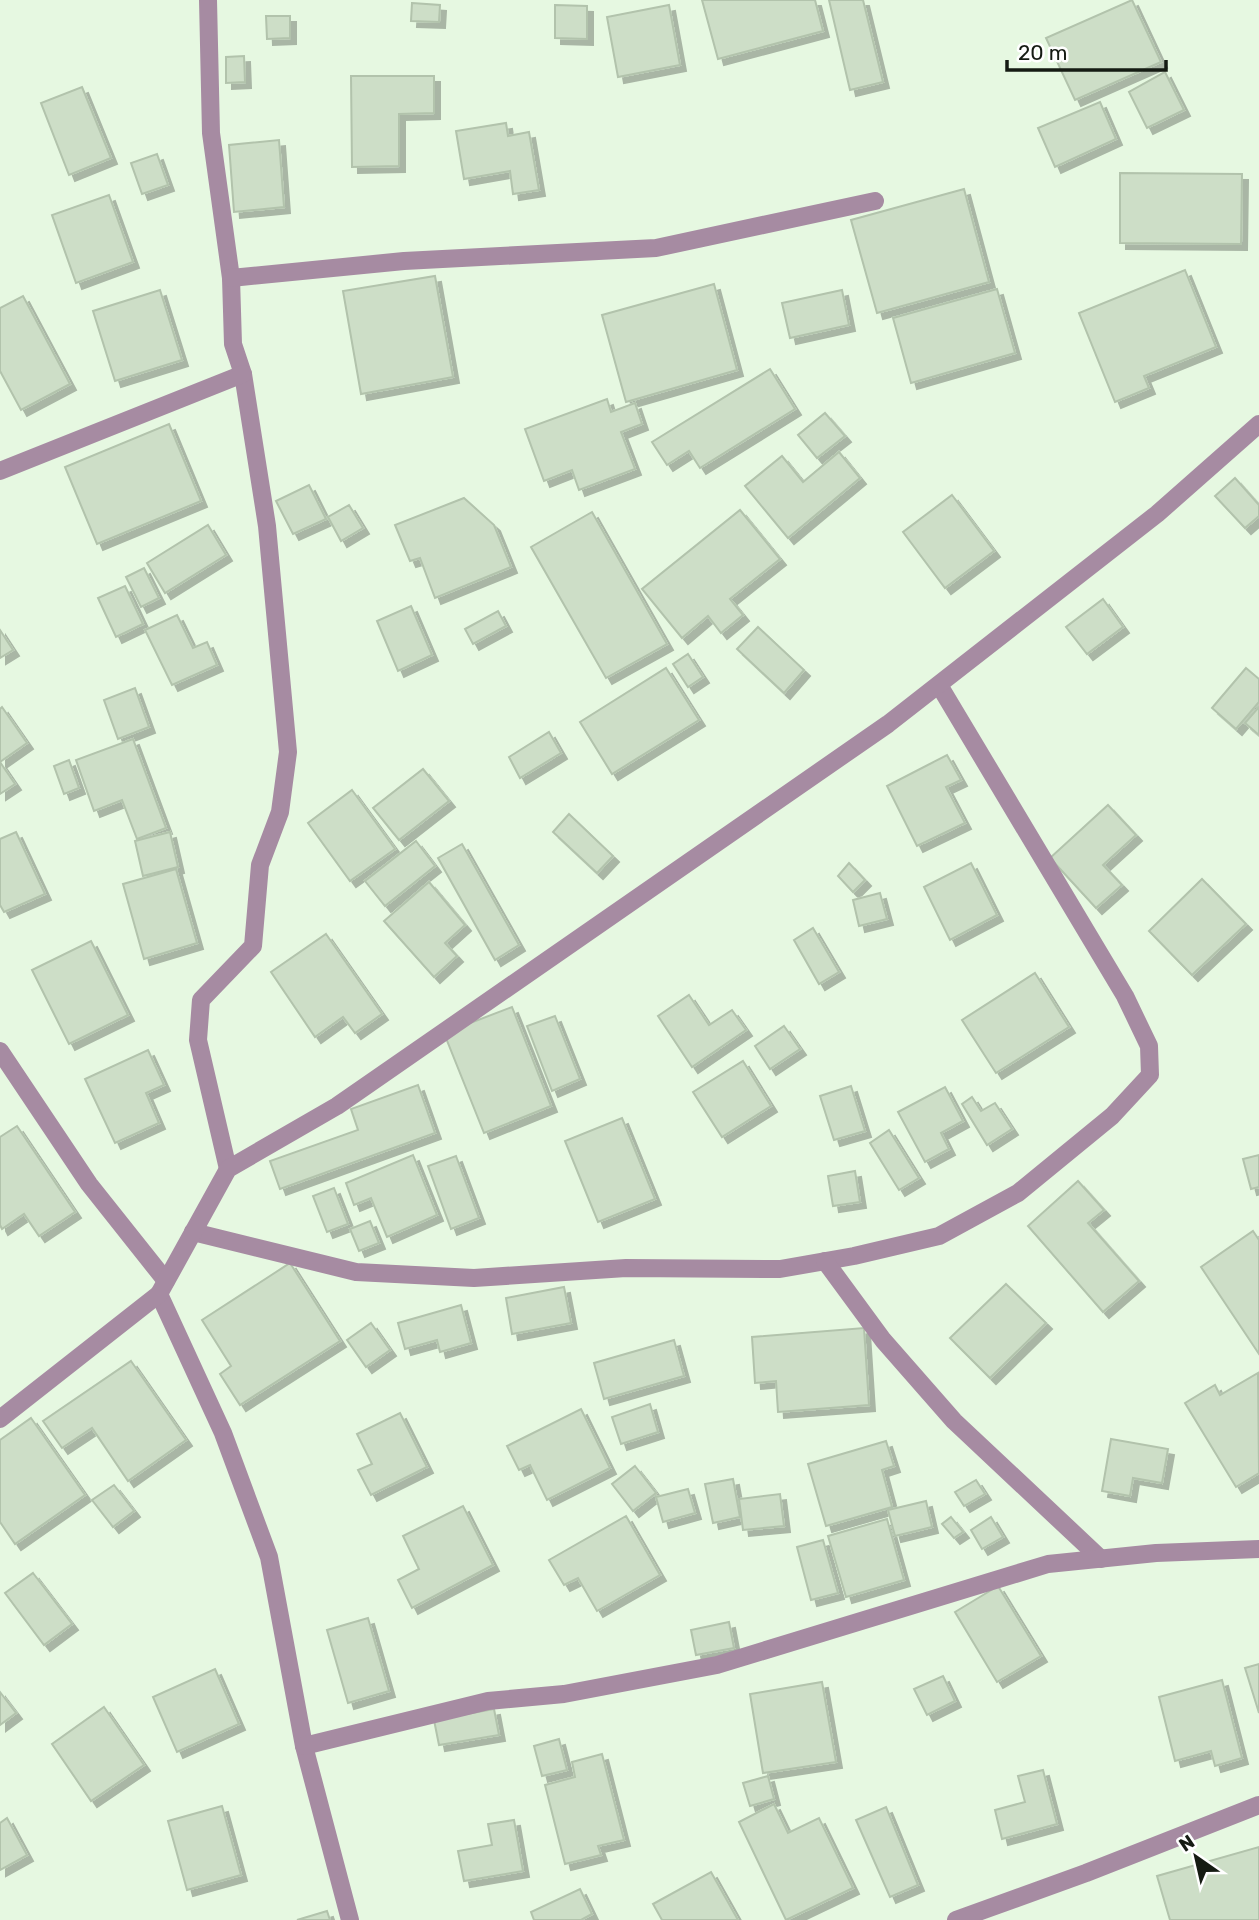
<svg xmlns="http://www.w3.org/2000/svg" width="1259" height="1920" viewBox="0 0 1259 1920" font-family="Rubik,sans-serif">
<defs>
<filter id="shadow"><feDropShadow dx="6" dy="6" stdDeviation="0" flood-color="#0004"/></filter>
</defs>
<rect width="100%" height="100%" fill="#e6f8e1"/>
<g fill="#cddec7" stroke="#b2c3ac" stroke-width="2" filter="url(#shadow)">
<polygon points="702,0 815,0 823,31 718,59"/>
<polygon points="829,0 863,0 883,82 850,90"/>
<polygon points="1132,0 1161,62 1075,100 1046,38"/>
<polygon points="412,3 440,5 439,22 411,21"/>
<polygon points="555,5 587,6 587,39 555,38"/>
<polygon points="669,5 680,65 618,77 607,17"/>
<polygon points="266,16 290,16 290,38 267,39"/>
<polygon points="244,56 245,82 226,83 226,57"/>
<polygon points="1165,72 1184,110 1147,128 1129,92"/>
<polygon points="351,76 434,76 434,113 399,114 399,166 352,167"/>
<polygon points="82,87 111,158 69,175 41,103"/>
<polygon points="1100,102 1116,139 1055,167 1038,128"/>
<polygon points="506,123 508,136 529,132 539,190 513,194 510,171 464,179 456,131"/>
<polygon points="279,140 284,207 234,212 229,145"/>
<polygon points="157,154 168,185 142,194 131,163"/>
<polygon points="1120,173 1242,174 1241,244 1120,243"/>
<polygon points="964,189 989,282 877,313 851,220"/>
<polygon points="109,195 133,262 76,283 52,215"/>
<polygon points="1185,270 1216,347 1144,376 1149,388 1115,402 1079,313"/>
<polygon points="435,276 453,377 361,394 343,291"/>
<polygon points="714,284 737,370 626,402 602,315"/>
<polygon points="997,289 1015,353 911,383 893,318"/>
<polygon points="160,290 182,360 115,381 93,311"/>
<polygon points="842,290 849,325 790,338 782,303"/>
<polygon points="23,296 70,384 21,410 0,371 0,308"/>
<polygon points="770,369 795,409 700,468 689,451 667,465 652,442"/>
<polygon points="607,399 611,412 635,403 642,424 621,432 635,469 579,490 572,470 544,481 525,429"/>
<polygon points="825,413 845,436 817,458 798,435"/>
<polygon points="169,424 201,501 97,544 65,467"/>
<polygon points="839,452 860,478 788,538 745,486 782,456 803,482"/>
<polygon points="1235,478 1259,505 1259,516 1245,528 1215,496"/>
<polygon points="309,485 326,519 293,534 276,501"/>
<polygon points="952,495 994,551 945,588 903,532"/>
<polygon points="464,498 494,525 511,567 435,598 420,558 410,561 395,525"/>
<polygon points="349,505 363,528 341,541 328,517"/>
<polygon points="740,510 780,559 730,599 743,615 721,633 708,616 682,638 642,589"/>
<polygon points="592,512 667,644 606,678 531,547"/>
<polygon points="208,525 226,555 165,593 147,563"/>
<polygon points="144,568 159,598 141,607 126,577"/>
<polygon points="125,586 143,624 116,637 98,598"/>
<polygon points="1103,599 1123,627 1087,654 1066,627"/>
<polygon points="411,606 432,655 398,671 377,621"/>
<polygon points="498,611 506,626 473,644 465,629"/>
<polygon points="177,615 193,648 207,642 217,665 172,685 145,630"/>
<polygon points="758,627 804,670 784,693 737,649"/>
<polygon points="0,630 13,650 0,658"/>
<polygon points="688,654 703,677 688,687 673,664"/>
<polygon points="666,668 699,720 612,774 580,722"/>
<polygon points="1246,668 1259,679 1259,702 1236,729 1212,708"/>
<polygon points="135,688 149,727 118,739 104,700"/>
<polygon points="2,707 27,743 0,762 15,784 0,794 0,709"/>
<polygon points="1259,707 1259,735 1245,723"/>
<polygon points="549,732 561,753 520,778 509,757"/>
<polygon points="133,739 166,828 137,839 122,800 94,811 76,760"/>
<polygon points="947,755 961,780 946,787 965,823 917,846 887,786"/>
<polygon points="69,760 79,788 64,794 54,766"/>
<polygon points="423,769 449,801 399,840 373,808"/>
<polygon points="352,790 395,849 350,881 308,823"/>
<polygon points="1108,805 1136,835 1103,865 1122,885 1096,908 1050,858"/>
<polygon points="569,814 613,856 597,873 553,832"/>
<polygon points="16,832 45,894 4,912 0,905 0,839"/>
<polygon points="170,832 178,867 143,876 135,841"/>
<polygon points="416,841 435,866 385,906 365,881"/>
<polygon points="462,844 519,945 495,960 438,858"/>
<polygon points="849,863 865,880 853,892 838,876"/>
<polygon points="971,863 997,915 950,940 924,887"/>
<polygon points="176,869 197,943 144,959 123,884"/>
<polygon points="1202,879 1246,924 1192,975 1149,931"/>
<polygon points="429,882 465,925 445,943 457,956 434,977 384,921"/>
<polygon points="880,893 887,919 859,926 853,900"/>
<polygon points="813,928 839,972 819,984 794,940"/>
<polygon points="326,934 382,1014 355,1033 343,1017 315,1037 271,972"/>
<polygon points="91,941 128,1015 69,1044 32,970"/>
<polygon points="1035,973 1069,1027 996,1073 962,1020"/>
<polygon points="689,995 709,1025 732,1010 746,1030 692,1067 658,1016"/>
<polygon points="512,1007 551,1106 484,1133 444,1033"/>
<polygon points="555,1016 580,1079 552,1091 527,1026"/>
<polygon points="784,1026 800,1049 770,1069 755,1046"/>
<polygon points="148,1050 164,1085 146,1093 159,1123 115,1143 85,1079"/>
<polygon points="743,1061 771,1106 722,1137 693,1092"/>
<polygon points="418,1085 435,1133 280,1189 270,1161 358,1130 351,1109"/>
<polygon points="851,1086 865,1131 834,1140 820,1096"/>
<polygon points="945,1087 963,1121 941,1133 949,1149 925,1162 898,1112"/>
<polygon points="972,1097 981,1111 995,1103 1012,1129 987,1145 962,1104"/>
<polygon points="622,1118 655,1199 598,1222 565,1141"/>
<polygon points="17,1126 75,1212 39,1236 24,1214 2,1229 0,1225 0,1137"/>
<polygon points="889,1130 919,1178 899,1190 870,1143"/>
<polygon points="413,1155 437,1215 387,1237 371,1198 354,1205 346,1183"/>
<polygon points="1259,1155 1259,1187 1251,1189 1243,1159"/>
<polygon points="456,1156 479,1218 451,1229 428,1166"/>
<polygon points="855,1171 860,1202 833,1206 828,1176"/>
<polygon points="1078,1181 1104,1210 1088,1223 1139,1281 1103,1312 1028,1226"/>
<polygon points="334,1188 348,1224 327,1232 313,1196"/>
<polygon points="370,1221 379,1243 359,1251 350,1229"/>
<polygon points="1253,1231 1259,1240 1259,1354 1201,1267"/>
<polygon points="290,1263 340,1341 240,1405 220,1374 231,1366 202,1320"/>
<polygon points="1006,1284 1046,1323 990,1378 950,1338"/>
<polygon points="564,1287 571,1323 512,1334 506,1298"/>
<polygon points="461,1305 471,1343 440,1352 437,1340 405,1349 398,1323"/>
<polygon points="371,1323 390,1350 366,1367 347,1340"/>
<polygon points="864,1328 869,1405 778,1412 776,1381 755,1383 752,1337"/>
<polygon points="674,1340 684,1376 604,1399 594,1363"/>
<polygon points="131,1361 186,1440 128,1481 92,1428 62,1448 43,1421"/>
<polygon points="1258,1373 1259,1473 1236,1487 1185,1403 1215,1385 1220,1395"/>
<polygon points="650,1404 658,1432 621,1444 612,1417"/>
<polygon points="581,1409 610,1468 547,1500 530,1465 519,1470 507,1446"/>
<polygon points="400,1413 427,1467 371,1495 358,1470 372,1464 357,1434"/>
<polygon points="31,1418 85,1495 15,1544 0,1522 0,1440"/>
<polygon points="1111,1439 1168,1449 1162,1483 1133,1478 1130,1496 1102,1491"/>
<polygon points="886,1441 894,1466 882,1470 892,1507 826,1526 808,1464"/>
<polygon points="635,1466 656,1493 633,1511 612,1484"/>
<polygon points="733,1479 740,1517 713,1523 705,1484"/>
<polygon points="976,1480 985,1494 964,1506 955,1492"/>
<polygon points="114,1485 134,1511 113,1527 92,1500"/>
<polygon points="688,1489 695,1513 663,1522 656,1497"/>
<polygon points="780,1494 784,1526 743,1530 739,1499"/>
<polygon points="926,1501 932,1527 895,1536 888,1510"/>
<polygon points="463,1506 493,1565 412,1608 398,1580 419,1569 403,1536"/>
<polygon points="626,1516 660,1575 597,1611 578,1578 564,1585 549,1560"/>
<polygon points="951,1517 963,1532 954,1538 942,1524"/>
<polygon points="991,1517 1003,1537 982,1549 971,1530"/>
<polygon points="887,1519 904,1580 846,1597 828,1536"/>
<polygon points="823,1540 838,1593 811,1600 797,1547"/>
<polygon points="33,1573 72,1624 44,1645 5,1593"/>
<polygon points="998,1586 1041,1656 997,1682 955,1612"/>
<polygon points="368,1618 389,1691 348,1703 327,1630"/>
<polygon points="729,1622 734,1648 696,1655 691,1630"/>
<polygon points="1259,1664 1259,1713 1245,1668"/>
<polygon points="215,1669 239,1724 177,1752 153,1697"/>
<polygon points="943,1676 955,1701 927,1715 914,1689"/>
<polygon points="1222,1680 1242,1758 1215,1766 1211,1751 1175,1761 1159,1697"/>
<polygon points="822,1682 836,1762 763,1773 750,1694"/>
<polygon points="0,1692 16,1713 0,1725"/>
<polygon points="104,1707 144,1765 91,1801 52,1744"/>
<polygon points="494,1709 499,1735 439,1745 434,1720"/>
<polygon points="559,1739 567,1770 542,1776 534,1746"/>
<polygon points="602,1754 624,1840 598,1846 601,1855 565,1864 545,1785 575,1777 572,1762"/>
<polygon points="1043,1770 1057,1824 1002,1839 995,1810 1025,1802 1018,1776"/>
<polygon points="768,1776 774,1799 750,1806 743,1783"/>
<polygon points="774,1804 788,1833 819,1818 853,1888 786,1920 739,1822"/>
<polygon points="222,1806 241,1875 187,1890 168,1821"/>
<polygon points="886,1807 918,1885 890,1897 856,1820"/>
<polygon points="7,1818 27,1855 0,1870 0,1823"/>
<polygon points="514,1820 523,1871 464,1881 458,1851 492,1845 488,1824"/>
<polygon points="1259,1847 1259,1920 1170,1920 1157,1876"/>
<polygon points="711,1872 738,1920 662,1920 653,1904"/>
<polygon points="580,1889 592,1914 581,1920 534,1920 531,1912"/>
<polygon points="327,1911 330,1920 297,1920"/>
</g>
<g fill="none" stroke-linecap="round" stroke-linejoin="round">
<g stroke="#a68ba2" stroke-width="18">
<polyline points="208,0 211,133 231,278 233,344 243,374 267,526 288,752 280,812 260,865 253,946 201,1000 198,1040 228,1169"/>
<polyline points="231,278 404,261 656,248 875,201"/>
<polyline points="0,471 243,374"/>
<polyline points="0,1051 89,1184 166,1281"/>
<polyline points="193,1232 356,1272 474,1278 626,1268 780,1269 854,1256 939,1236 1018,1193 1112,1116 1150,1075 1149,1046 1125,996 939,685"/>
<polyline points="825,1261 883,1340 954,1421 1101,1559"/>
<polyline points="159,1294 223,1433 269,1557 304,1746 350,1920"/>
<polyline points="0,1419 159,1294 228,1169 337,1106 888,724 1157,514 1259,424"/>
<polyline points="304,1746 488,1701 564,1694 717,1665 1048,1564 1156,1553 1259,1549"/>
<polyline points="956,1920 1086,1873 1259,1805"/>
</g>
</g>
<g transform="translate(1196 1857) rotate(326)" stroke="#ffffff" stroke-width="5" paint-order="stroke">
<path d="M0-5L12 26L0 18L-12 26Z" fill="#151b13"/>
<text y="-10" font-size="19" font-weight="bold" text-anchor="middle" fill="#151b13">N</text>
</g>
<path d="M1007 60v10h159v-10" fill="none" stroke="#151b13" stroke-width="3.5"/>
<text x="1018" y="60" font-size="21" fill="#151b13" stroke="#ffffff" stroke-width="5" paint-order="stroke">20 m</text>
</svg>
